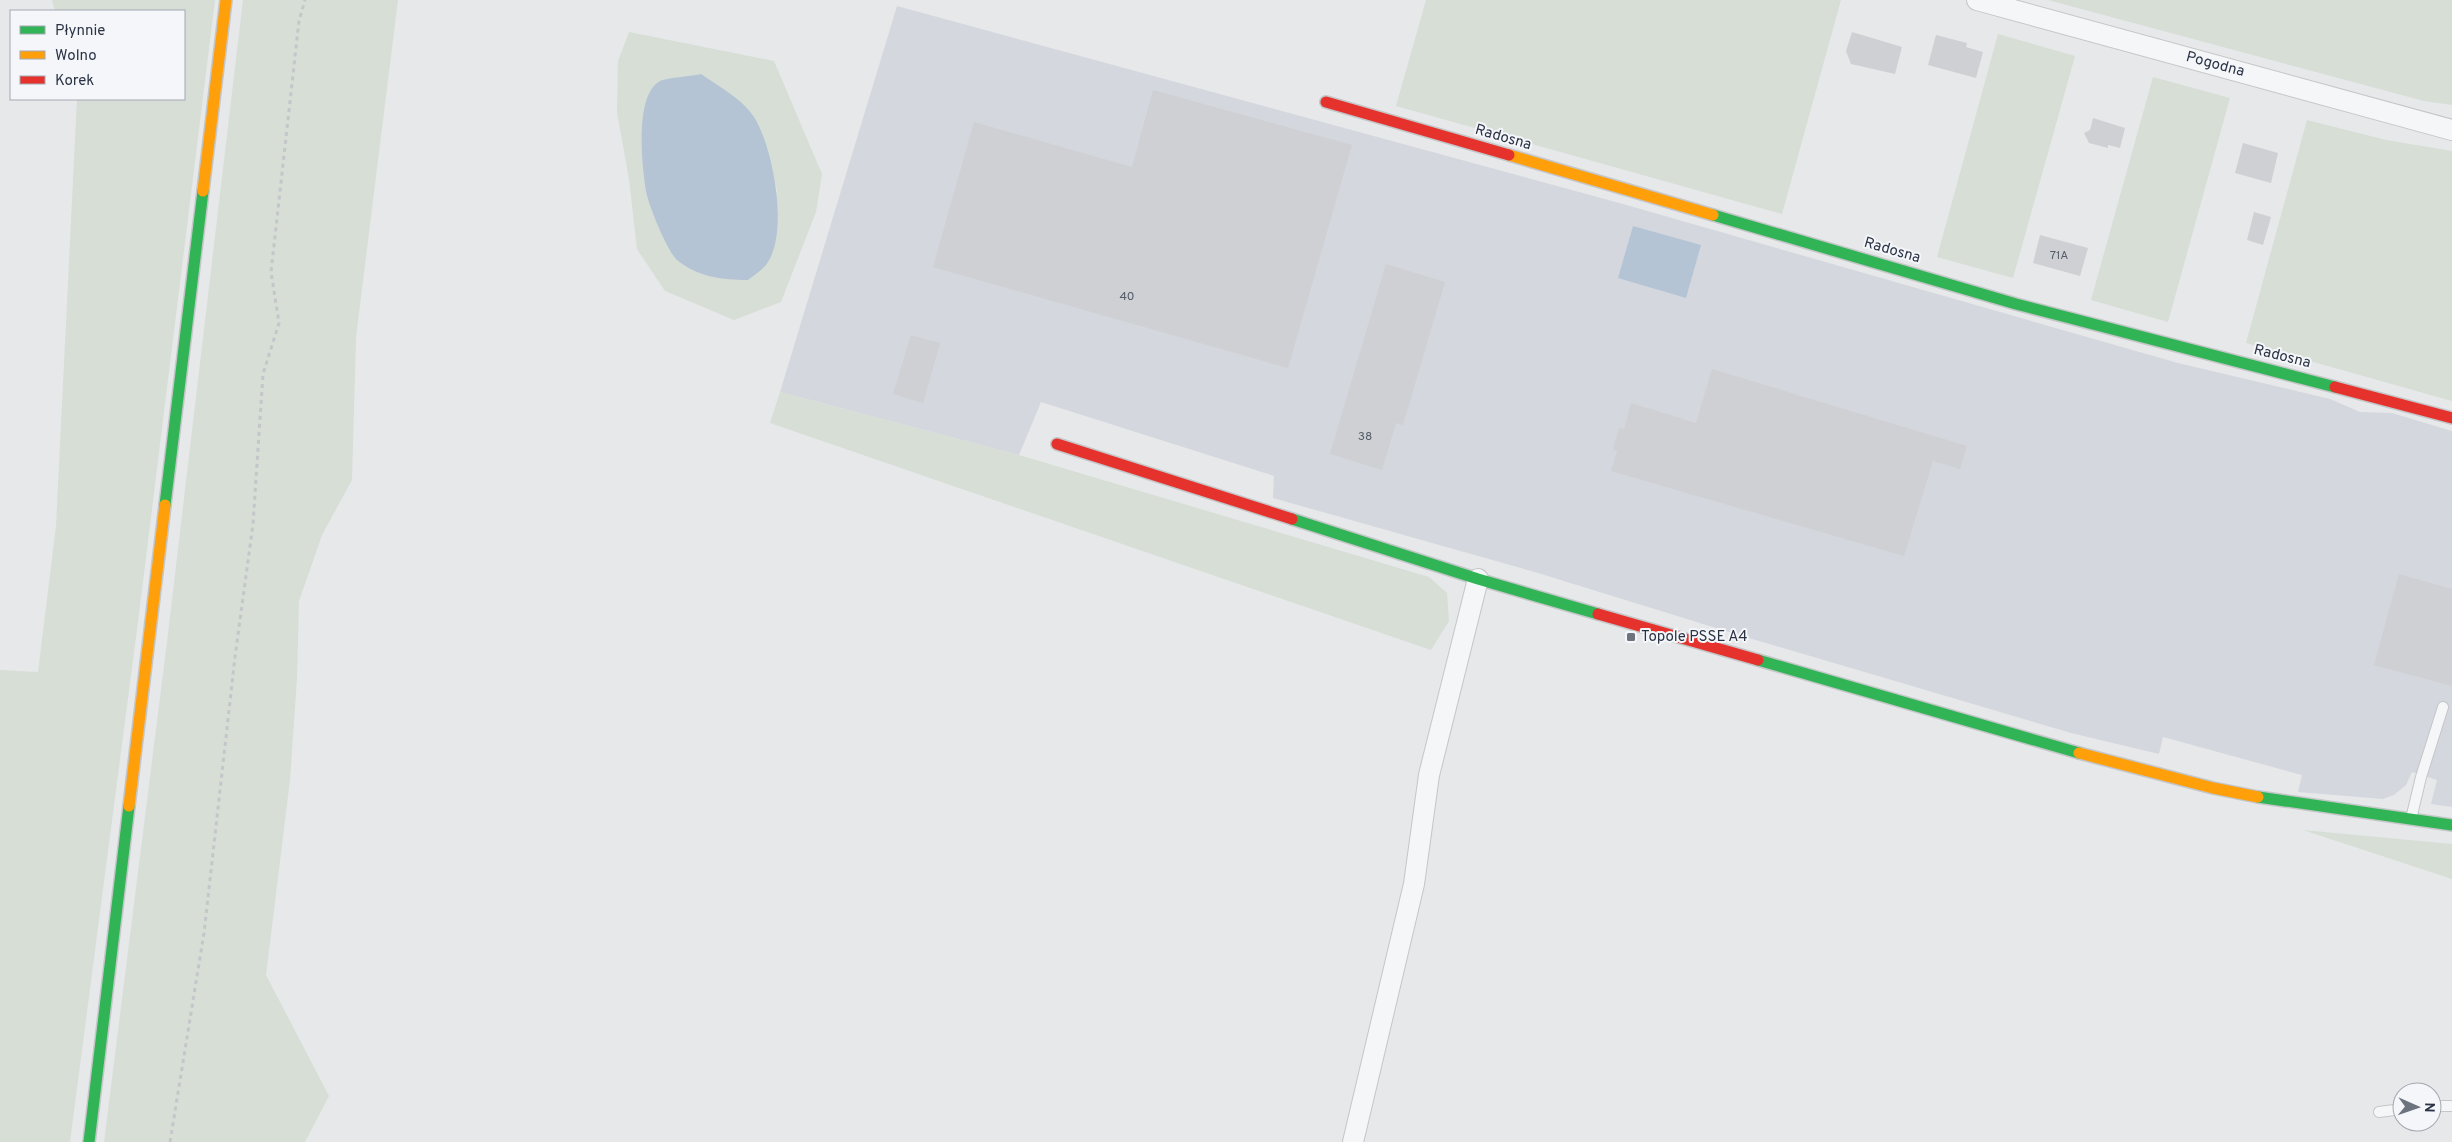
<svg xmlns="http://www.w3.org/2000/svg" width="2452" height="1142" viewBox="0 0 2452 1142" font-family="Overpass,sans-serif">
<rect width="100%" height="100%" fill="#e6e8ea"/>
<polygon fill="#d4d7dd" points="897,6 1623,204 2178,363 2330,399 2360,412 2392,413 2452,431 2452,807 2431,804 2437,780 2412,772 2406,785 2394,795 2383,799 2298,792 2302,775 2163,737 2159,754 2071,733 1742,636 1538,573 1273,498 1274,476 1041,402 1019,455 780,392"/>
<g fill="#d6ded6" fill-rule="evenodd">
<polygon points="52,0 215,0 139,614 70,1142 0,1142 0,670 38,672 56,526 77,99 184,99 184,11 55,11"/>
<polygon points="243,0 398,0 356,337 352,480 322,535 299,601 297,678 290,780 266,975 329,1096 305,1142 104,1142 167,642"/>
<polygon points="1426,0 1841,0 1782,214 1396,106"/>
<polygon points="2048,0 2452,0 2452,105 2424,101"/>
<path d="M 629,32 L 774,61 L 822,174 L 816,212 L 781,302 L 734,320 L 665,291 L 637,249 L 629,179 L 617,112 L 618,61 ZM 677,79 L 758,123 L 777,191 L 753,276 L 748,280 L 675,258 L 660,230 L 646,192 L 660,81 Z"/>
<polygon points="1998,34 2075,56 2013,278 1937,257"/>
<polygon points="2153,77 2230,98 2168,322 2091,300"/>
<polygon points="2307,120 2386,140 2452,151 2452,401 2246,343"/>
<polygon points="780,392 1019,455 1429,577 1447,593 1449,621 1431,650 770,423"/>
<polygon points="2303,830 2452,844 2452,879"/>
</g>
<g fill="#b4c4d5">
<path d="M 701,74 C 721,88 747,101 758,124 C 774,156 789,235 766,265 C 761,271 754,275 748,280 C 722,280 698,277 677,260 C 667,251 648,204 646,191 C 642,167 634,95 660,81 C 665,78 693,76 701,74 Z"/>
<polygon points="1633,226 1701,245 1686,298 1618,278"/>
</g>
<g fill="#ced0d3">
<polygon points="1852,32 1902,47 1895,74 1851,64 1846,51"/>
<polygon points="1936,35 1967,43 1966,47 1983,52 1976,78 1928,65"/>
<polygon points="1153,90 1352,145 1288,368 933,267 974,122 1132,167"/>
<polygon points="2093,118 2125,128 2120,148 2108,145 2108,148 2089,143 2084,133 2090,130"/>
<polygon points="2243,143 2278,153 2271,183 2235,173"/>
<polygon points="2254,212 2271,217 2263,245 2247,240"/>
<polygon points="2040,235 2088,248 2080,276 2033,263"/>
<polygon points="1386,264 1445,282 1403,425 1396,423 1382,470 1330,454"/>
<polygon points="911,335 940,343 923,403 893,394"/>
<polygon points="1712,369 1967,446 1960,469 1933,461 1904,556 1611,471 1617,451 1613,449 1619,428 1624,429 1631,403 1696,423"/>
<polygon points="2399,574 2452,589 2452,686 2374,665"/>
</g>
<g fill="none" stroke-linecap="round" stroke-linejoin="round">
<defs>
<g id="lane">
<polyline points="2411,819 2421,777 2443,707"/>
<polyline points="2432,1106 2452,1106"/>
<polyline points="2379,1112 2402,1109"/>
</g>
<g id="street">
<polyline points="1977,0 2452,130"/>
<polyline points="1353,1142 1414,884 1429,775 1478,579"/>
</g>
<g id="fast">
<polyline points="1713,215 2016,304 2335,387"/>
<polyline points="165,505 203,191"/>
<polyline points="1292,519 1478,579 1598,614"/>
<polyline points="1758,660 2079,753"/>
<polyline points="2258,797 2452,825"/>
<polyline points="89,1142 129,806"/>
</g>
<g id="slow">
<polyline points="1509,155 1713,215"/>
<polyline points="203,191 226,0"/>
<polyline points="2079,753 2213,788 2258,797"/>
<polyline points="129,806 165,505"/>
</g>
<g id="jam">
<polyline points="1326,102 1509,155"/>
<polyline points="2335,387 2452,418"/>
<polyline points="1057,444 1292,519"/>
<polyline points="1598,614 1758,660"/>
</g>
</defs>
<use href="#lane" stroke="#c4c6c8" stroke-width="12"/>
<use href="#street" stroke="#c4c6c8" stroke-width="22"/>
<use href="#fast" stroke="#c4c6c8" stroke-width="14"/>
<use href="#slow" stroke="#c4c6c8" stroke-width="14"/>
<use href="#jam" stroke="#c4c6c8" stroke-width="14"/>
<polyline stroke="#c5c6ca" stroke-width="3" stroke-dasharray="4 4" stroke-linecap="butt" points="170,1142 204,933 235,657 253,524 263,374 279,323 271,272 299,21 305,0"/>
<use href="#lane" stroke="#f5f6f7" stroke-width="10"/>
<use href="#street" stroke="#f5f6f7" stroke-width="20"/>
<use href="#fast" stroke="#30b455" stroke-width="11"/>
<use href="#slow" stroke="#ff9f0a" stroke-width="11"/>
<use href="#jam" stroke="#e5322d" stroke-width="11"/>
</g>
<rect fill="#6c737f" stroke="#f4f6f9" stroke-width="2" x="1626" y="632" width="10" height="10" rx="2.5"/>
<g text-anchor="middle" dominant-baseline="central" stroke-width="4" stroke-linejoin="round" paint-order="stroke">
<g font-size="12" fill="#545c69">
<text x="2059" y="256">71A</text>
<text x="1127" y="297">40</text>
<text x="1365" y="437">38</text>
</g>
<g font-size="15" fill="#2b3445" stroke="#f4f6f9">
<text transform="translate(2215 65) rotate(15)">Pogodna</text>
<text transform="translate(1503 138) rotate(16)">Radosna</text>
<text transform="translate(1892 251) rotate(16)">Radosna</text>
<text transform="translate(2282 357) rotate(14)">Radosna</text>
</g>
<g font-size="15" fill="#2b3445" stroke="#f4f6f9" text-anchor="start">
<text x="1641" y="637">Topole PSSE A4</text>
</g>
</g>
<rect x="10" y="10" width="175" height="90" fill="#f4f6f9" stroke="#a4a8b1"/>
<rect x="20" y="26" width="25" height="8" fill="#30b455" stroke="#a4a8b1"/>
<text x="55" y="35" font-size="15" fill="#2b3445">Płynnie</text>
<rect x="20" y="51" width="25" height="8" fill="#ff9f0a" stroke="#a4a8b1"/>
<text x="55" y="60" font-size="15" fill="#2b3445">Wolno</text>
<rect x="20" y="76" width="25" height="8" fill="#e5322d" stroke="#a4a8b1"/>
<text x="55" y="85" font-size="15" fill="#2b3445">Korek</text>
<g transform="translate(2417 1107) rotate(92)"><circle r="24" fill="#f4f6f9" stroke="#a4a8b1"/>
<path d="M0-4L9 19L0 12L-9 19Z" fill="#6c737f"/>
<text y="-8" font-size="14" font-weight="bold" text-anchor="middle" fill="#2b3445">N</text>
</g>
</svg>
